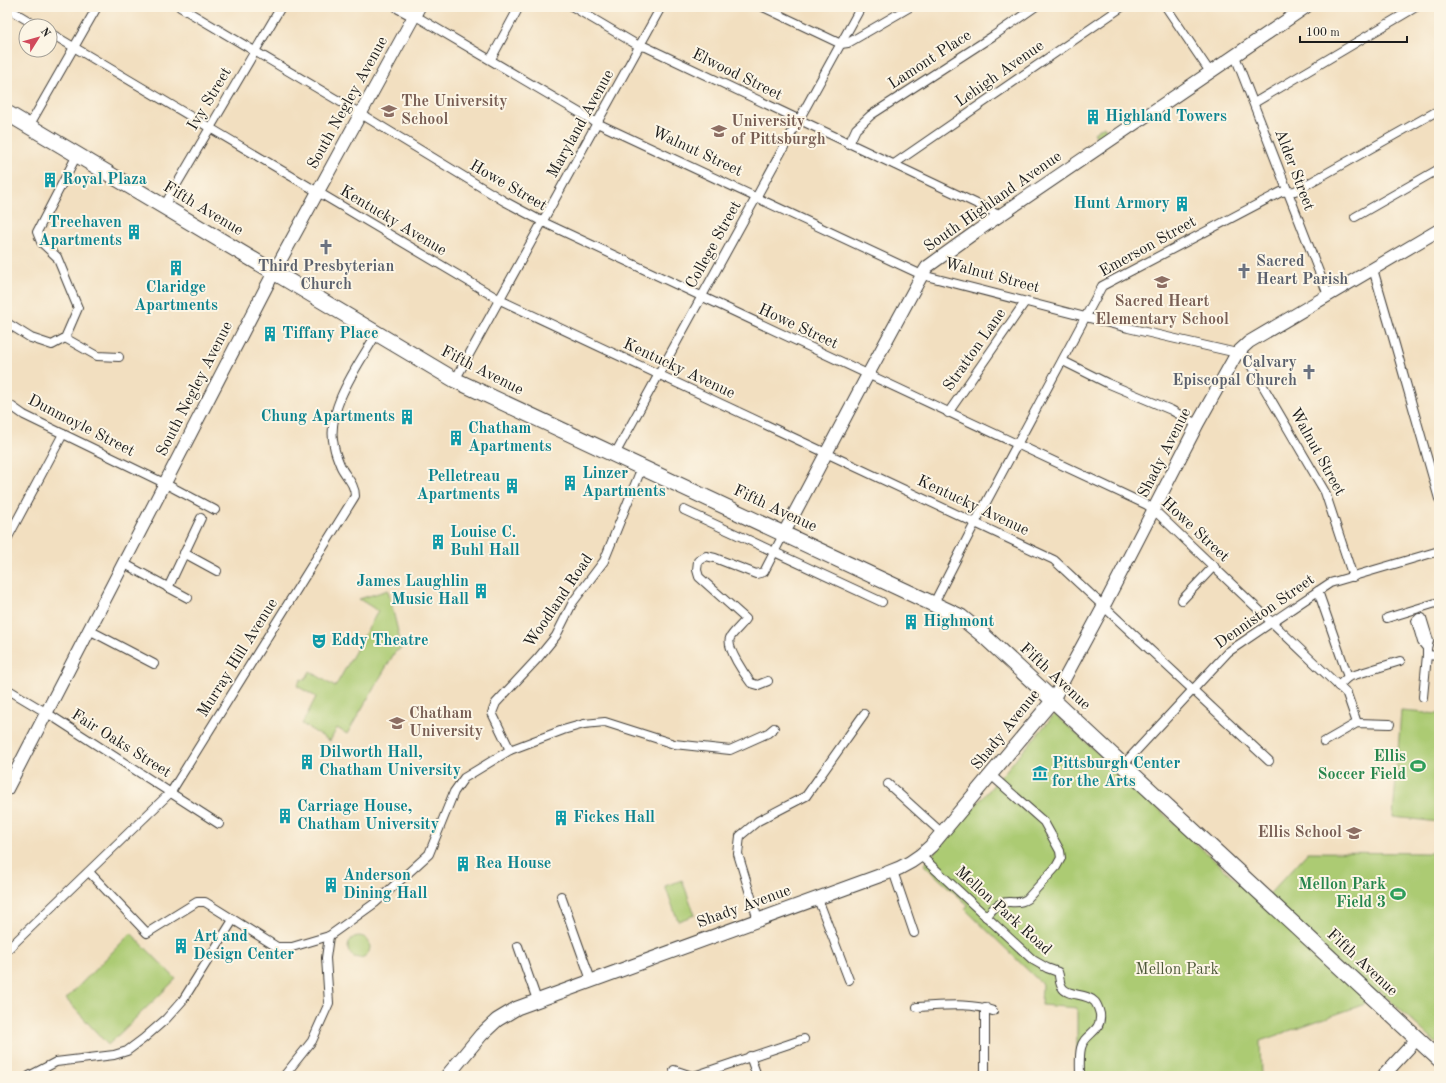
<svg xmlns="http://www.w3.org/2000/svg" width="1446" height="1083" viewBox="0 0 1446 1083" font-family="'Old Standard TT',serif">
<rect width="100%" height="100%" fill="#fcf5e5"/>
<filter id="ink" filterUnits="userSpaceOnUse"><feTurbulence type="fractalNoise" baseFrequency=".025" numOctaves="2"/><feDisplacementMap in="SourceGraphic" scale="8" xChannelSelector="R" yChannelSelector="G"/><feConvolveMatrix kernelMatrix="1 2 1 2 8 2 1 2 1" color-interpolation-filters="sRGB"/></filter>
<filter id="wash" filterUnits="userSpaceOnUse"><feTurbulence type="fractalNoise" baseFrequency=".012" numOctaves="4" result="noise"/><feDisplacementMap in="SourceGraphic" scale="16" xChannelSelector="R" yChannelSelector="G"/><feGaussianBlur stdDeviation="0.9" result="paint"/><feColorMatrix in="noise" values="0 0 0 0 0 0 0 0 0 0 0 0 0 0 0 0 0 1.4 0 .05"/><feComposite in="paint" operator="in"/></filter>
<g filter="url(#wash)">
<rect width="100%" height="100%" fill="#f2dfc0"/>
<g fill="#accb73" stroke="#647448">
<polygon points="1104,126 1107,131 1097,137 1094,133"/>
<polygon points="388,590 402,648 395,652 347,734 337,728 330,741 302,724 316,697 297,686 301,679 305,680 310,671 335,687 378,611 359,599"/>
<polygon points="1401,711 1439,714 1439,822 1393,817"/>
<polygon points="1055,714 1261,903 1308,852 1439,853 1439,1046 1379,990 1365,1004 1260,1041 1261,1076 1077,1076 1077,1008 1041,1005 1042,984 965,909 968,905 924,865"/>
<polygon points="682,880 695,915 678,921 665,886"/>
<polygon points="131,933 176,979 108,1045 66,999"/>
<circle cx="359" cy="947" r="11"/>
</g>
</g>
<g filter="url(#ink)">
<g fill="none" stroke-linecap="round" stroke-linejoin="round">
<defs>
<g id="street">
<polyline points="180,7 361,114 504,201 543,222 1147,505 1154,510 1347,694 1357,723"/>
<polyline points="573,7 639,46 646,47 990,210 999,216"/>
<polyline points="763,7 841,44 848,43 910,7"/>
<polyline points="1166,7 1210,72"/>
<polyline points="7,8 37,26"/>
<polyline points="414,15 597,123 922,275 1128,328 1237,353 1246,357 1325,492 1353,577"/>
<polyline points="50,33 500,300 1054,560 1269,761"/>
<polyline points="1235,56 1328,295"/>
<polyline points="491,59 519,7"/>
<polyline points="1254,103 1416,7"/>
<polyline points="29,126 97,7"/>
<polyline points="849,144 856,129 871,115 993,36 1035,7"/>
<polyline points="894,164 1122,7"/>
<polyline points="164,206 281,7"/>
<polyline points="1355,217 1439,169"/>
<polyline points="1373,269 1392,334 1439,499"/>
<polyline points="7,323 31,338 52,345 65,338 78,308 57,257 41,242 37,232 77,155"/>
<polyline points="65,338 97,356 119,357"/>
<polyline points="1063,361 1107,383 1171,410 1191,421 1198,423"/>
<polyline points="455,380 661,7"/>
<polyline points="7,403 24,415 164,483 215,510"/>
<polyline points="948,413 1025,302"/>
<polyline points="615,454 861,7"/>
<polyline points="684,510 882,602"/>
<polyline points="7,539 63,434"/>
<polyline points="184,553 217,571"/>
<polyline points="123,563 188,598"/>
<polyline points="168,588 201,518"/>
<polyline points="1318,591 1348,677"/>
<polyline points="1182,600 1214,566"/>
<polyline points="933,605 975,523 1102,286 1281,192 1295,191 1439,110"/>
<polyline points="1387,618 1439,602"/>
<polyline points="89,630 154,664"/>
<polyline points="1427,655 1439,656"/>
<path d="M 768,681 L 758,685 L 751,683 C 745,675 726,648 730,638 C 733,632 742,625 746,619 L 699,577 L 697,570 L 698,561 L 706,556 L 715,558 L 756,574 L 764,572 L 784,533"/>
<polyline points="1338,686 1348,677 1400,661"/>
<polyline points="7,689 47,713 219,824"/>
<polyline points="1423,697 1427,655 1427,648 1429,641 1422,618 1419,618 1416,621 1422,642 1427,648"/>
<polyline points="1324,742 1357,723 1390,724"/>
<polyline points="510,750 563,730 584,724 605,722 674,744 730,750 768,733 774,728"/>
<polyline points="1123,765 1228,652 1318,591 1330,583 1439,551"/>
<polyline points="888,784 942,833"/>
<path d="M 921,856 L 1033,960 L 1047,968 L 1058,972 C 1060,977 1059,983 1062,987 C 1067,997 1086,992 1095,1002 C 1098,1006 1099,1010 1100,1014 C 1102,1033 1084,1033 1081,1048 C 1079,1057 1080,1067 1080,1076"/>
<polyline points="893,871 914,933"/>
<polyline points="89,872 147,933 197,902 205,902 277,947 292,947 329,936 375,903 429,854 454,792 464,778 510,750 492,713 496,703 538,658 556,636 573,602 604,561 642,467"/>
<polyline points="561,896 591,980"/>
<polyline points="818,899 849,980"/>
<path d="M 986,917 C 990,913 994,906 1000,904 C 1010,899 1017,906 1027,899 L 1056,867 L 1061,858 L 1060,851 L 1044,822 L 991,775"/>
<polyline points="758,920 738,854 740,836 758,821 806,796 864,714"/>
<polyline points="518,946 537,1000"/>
<path d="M 7,950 L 171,792 L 355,496 C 355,484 346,477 341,467 C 338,460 335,453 334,446 C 325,409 359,364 377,333"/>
<path d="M 917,1007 C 941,1006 971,1002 993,1011"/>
<polyline points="985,1007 985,1076"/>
<polyline points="750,1056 757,1076"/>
<polyline points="674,1070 692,1076"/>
<polyline points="29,1076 56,1062 114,1055 127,1051 143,1039 166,1019 183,1000 233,920"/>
<polyline points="284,1076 312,1041 329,1003 326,958 329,936"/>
<polyline points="694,1076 804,1039"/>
</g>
<g id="secondary">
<polyline points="399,7 414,15"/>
<polyline points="784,533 865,380 922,275 927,267 977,231 1306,7"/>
<polyline points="1053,700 1107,600 1198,423 1232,362 1237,353 1249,342 1439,230"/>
<polyline points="7,789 274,272 419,7"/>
<polyline points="1383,1076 1417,1039"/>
</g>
<path id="primary" d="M 447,1076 L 481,1035 L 497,1020 L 517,1008 L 887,873 C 905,867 918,859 931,846 L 1053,700"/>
<polyline id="highway" points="7,113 455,380 961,617 983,635 1439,1059"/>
</defs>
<use href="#street" stroke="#3c3935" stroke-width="10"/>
<use href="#secondary" stroke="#3c3935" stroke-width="14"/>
<use href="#primary" stroke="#3c3935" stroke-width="15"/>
<use href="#highway" stroke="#3c3935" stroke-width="17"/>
<use href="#street" stroke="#fff" stroke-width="8"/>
<use href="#secondary" stroke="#fff" stroke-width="12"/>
<use href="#primary" stroke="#fff" stroke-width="13"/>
<use href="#highway" stroke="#fff" stroke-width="15"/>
</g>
</g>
<defs>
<symbol id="school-bare" viewBox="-9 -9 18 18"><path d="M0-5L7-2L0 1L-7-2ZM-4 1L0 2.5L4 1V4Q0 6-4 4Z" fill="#8d6e63" stroke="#fcf5e5" stroke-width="2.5" paint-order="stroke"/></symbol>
<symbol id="building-bare" viewBox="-9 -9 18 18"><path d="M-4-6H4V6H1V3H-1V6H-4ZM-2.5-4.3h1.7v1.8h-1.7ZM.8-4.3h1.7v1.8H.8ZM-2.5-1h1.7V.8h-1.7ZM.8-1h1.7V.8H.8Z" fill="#0f9aa8" stroke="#fcf5e5" stroke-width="2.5" paint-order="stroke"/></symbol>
<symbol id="university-bare" viewBox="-9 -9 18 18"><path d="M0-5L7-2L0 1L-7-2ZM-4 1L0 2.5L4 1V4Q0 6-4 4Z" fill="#8d6e63" stroke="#fcf5e5" stroke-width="2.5" paint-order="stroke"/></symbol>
<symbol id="church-bare" viewBox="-9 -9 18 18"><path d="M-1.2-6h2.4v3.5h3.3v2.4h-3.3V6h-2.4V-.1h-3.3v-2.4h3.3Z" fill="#6b7280" stroke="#fcf5e5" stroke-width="2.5" paint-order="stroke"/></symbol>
<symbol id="theatre-bare" viewBox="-9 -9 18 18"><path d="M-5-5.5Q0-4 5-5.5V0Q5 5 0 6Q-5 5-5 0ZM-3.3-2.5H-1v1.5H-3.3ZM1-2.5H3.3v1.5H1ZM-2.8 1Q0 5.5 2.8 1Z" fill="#0f9aa8" stroke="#fcf5e5" stroke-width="2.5" paint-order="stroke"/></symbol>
<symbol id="stadium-bare" viewBox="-9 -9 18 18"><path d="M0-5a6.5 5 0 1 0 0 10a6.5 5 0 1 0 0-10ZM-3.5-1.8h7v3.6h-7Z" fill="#2e9e5b" stroke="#fcf5e5" stroke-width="2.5" paint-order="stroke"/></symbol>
<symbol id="museum-bare" viewBox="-9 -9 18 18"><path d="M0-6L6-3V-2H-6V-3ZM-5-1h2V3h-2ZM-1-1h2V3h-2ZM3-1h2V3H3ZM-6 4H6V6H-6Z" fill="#0f9aa8" stroke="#fcf5e5" stroke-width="2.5" paint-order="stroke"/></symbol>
</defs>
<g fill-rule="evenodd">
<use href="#school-bare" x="378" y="100" width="22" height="22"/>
<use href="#building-bare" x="1082" y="106" width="22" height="22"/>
<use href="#university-bare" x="708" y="120" width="22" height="22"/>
<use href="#building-bare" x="39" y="169" width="22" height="22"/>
<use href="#building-bare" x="1171" y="193" width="22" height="22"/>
<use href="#building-bare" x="123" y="221" width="22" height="22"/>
<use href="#church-bare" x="315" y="236" width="22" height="22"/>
<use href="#building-bare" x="165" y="257" width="22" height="22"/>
<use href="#church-bare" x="1233" y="260" width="22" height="22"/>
<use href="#school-bare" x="1151" y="271" width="22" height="22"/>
<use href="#building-bare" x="259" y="323" width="22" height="22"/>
<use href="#church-bare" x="1298" y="361" width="22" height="22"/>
<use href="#building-bare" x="396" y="406" width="22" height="22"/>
<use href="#building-bare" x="445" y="427" width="22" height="22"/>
<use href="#building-bare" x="559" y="472" width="22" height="22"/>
<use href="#building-bare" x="501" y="475" width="22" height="22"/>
<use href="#building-bare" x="427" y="531" width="22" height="22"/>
<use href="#building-bare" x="470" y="580" width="22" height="22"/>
<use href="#building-bare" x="900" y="611" width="22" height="22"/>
<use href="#theatre-bare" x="308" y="630" width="22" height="22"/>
<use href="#university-bare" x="386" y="712" width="22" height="22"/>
<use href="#building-bare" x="296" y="751" width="22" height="22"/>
<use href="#stadium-bare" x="1407" y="755" width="22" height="22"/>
<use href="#museum-bare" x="1029" y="762" width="22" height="22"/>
<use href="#building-bare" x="274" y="805" width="22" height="22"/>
<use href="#building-bare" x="550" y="807" width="22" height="22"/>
<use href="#school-bare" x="1343" y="822" width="22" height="22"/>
<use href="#building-bare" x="452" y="853" width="22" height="22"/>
<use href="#building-bare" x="320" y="874" width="22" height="22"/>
<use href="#stadium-bare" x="1387" y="883" width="22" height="22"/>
<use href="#building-bare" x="170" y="935" width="22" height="22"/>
</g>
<g text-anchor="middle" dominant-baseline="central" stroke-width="4" stroke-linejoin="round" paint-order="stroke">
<g font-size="16" fill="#1c1c1c" stroke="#fcf5e5">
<text transform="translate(930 60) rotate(-33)">Lamont Place</text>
<text transform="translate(1000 74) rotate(-35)">Lehigh Avenue</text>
<text transform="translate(737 75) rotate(26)">Elwood Street</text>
<text transform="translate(210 99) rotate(-59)">Ivy Street</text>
<text transform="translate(348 103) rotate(-61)">South Negley Avenue</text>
<text transform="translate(581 124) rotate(-61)">Maryland Avenue</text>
<text transform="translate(697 152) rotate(25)">Walnut Street</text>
<text transform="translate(1294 170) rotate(69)">Alder Street</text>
<text transform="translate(508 186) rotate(30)">Howe Street</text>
<text transform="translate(993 202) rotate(-35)">South Highland Avenue</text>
<text transform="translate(203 209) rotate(31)">Fifth Avenue</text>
<text transform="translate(393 221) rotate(31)">Kentucky Avenue</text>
<text transform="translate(714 245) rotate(-61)">College Street</text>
<text transform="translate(1148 247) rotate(-29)">Emerson Street</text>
<text transform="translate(992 276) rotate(15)">Walnut Street</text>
<text transform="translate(798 327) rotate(25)">Howe Street</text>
<text transform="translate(975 350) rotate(-55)">Stratton Lane</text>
<text transform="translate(679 369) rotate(25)">Kentucky Avenue</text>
<text transform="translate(482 371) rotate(27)">Fifth Avenue</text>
<text transform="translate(195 389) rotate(-63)">South Negley Avenue</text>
<text transform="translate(81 426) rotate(27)">Dunmoyle Street</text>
<text transform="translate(1317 452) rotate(61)">Walnut Street</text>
<text transform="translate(1165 453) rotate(-63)">Shady Avenue</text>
<text transform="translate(973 506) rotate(25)">Kentucky Avenue</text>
<text transform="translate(775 509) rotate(25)">Fifth Avenue</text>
<text transform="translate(1195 530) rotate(43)">Howe Street</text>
<text transform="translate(559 601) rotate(-56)">Woodland Road</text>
<text transform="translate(1265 612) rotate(-35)">Denniston Street</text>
<text transform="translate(238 658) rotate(-58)">Murray Hill Avenue</text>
<text transform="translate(1055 677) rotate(43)">Fifth Avenue</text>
<text transform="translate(1006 730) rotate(-51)">Shady Avenue</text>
<text transform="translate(121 744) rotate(32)">Fair Oaks Street</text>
<text transform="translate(744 907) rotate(-20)">Shady Avenue</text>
<text transform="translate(1003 911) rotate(42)">Mellon Park Road</text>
<text transform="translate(1362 963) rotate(43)">Fifth Avenue</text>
</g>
<g font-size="16" font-weight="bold" fill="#785e54" stroke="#fcf5e5" text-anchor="start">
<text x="401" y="102">The University<tspan x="401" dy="18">School</tspan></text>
<text x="731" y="122">University<tspan x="731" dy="18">of Pittsburgh</tspan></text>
<text x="1162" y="302" text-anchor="middle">Sacred Heart<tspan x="1162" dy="18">Elementary School</tspan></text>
<text x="409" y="714">Chatham<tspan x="409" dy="18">University</tspan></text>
<text x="1342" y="833" text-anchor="end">Ellis School</text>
</g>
<g font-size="16" font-weight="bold" fill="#0d838f" stroke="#fcf5e5" text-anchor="start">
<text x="1105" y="117">Highland Towers</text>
<text x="62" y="180">Royal Plaza</text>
<text x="1170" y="204" text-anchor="end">Hunt Armory</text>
<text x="122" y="223" text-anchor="end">Treehaven<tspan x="122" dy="18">Apartments</tspan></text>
<text x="176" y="288" text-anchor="middle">Claridge<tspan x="176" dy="18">Apartments</tspan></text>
<text x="282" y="334">Tiffany Place</text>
<text x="395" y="417" text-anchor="end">Chung Apartments</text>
<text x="468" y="429">Chatham<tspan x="468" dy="18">Apartments</tspan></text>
<text x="582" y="474">Linzer<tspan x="582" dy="18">Apartments</tspan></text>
<text x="500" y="477" text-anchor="end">Pelletreau<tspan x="500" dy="18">Apartments</tspan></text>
<text x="450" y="533">Louise C.<tspan x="450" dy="18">Buhl Hall</tspan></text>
<text x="469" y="582" text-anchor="end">James Laughlin<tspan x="469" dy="18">Music Hall</tspan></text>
<text x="923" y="622">Highmont</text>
<text x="331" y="641">Eddy Theatre</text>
<text x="319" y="753">Dilworth Hall,<tspan x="319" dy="18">Chatham University</tspan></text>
<text x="1052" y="764">Pittsburgh Center<tspan x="1052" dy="18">for the Arts</tspan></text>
<text x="297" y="807">Carriage House,<tspan x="297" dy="18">Chatham University</tspan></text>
<text x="573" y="818">Fickes Hall</text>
<text x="475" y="864">Rea House</text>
<text x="343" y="876">Anderson<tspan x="343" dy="18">Dining Hall</tspan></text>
<text x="193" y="937">Art and<tspan x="193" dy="18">Design Center</tspan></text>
</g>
<g font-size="16" font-weight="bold" fill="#5b616d" stroke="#fcf5e5" text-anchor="start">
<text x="1256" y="262">Sacred<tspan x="1256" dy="18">Heart Parish</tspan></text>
<text x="326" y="267" text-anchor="middle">Third Presbyterian<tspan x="326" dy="18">Church</tspan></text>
<text x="1297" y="363" text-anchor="end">Calvary<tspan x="1297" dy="18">Episcopal Church</tspan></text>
</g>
<g font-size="16" font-weight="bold" fill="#27864d" stroke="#fcf5e5" text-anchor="end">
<text x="1406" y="757">Ellis<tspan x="1406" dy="18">Soccer Field</tspan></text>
<text x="1386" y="885">Mellon Park<tspan x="1386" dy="18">Field 3</tspan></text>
</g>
<g font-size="16" fill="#4e593a" stroke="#fcf5e5">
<text x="1177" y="970">Mellon Park</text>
</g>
</g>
<rect width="1446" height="1083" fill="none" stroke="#fcf5e5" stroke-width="24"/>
<g transform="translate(38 38) rotate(53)"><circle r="19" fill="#fcf5e5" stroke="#a29e95"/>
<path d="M0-3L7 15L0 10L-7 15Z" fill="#d1495b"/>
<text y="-6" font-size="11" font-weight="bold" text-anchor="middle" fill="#1c1c1c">N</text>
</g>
<path d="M1300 36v6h107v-6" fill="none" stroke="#1c1c1c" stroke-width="2"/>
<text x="1306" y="36" font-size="12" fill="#1c1c1c" stroke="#fcf5e5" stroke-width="3" paint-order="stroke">100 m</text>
</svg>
